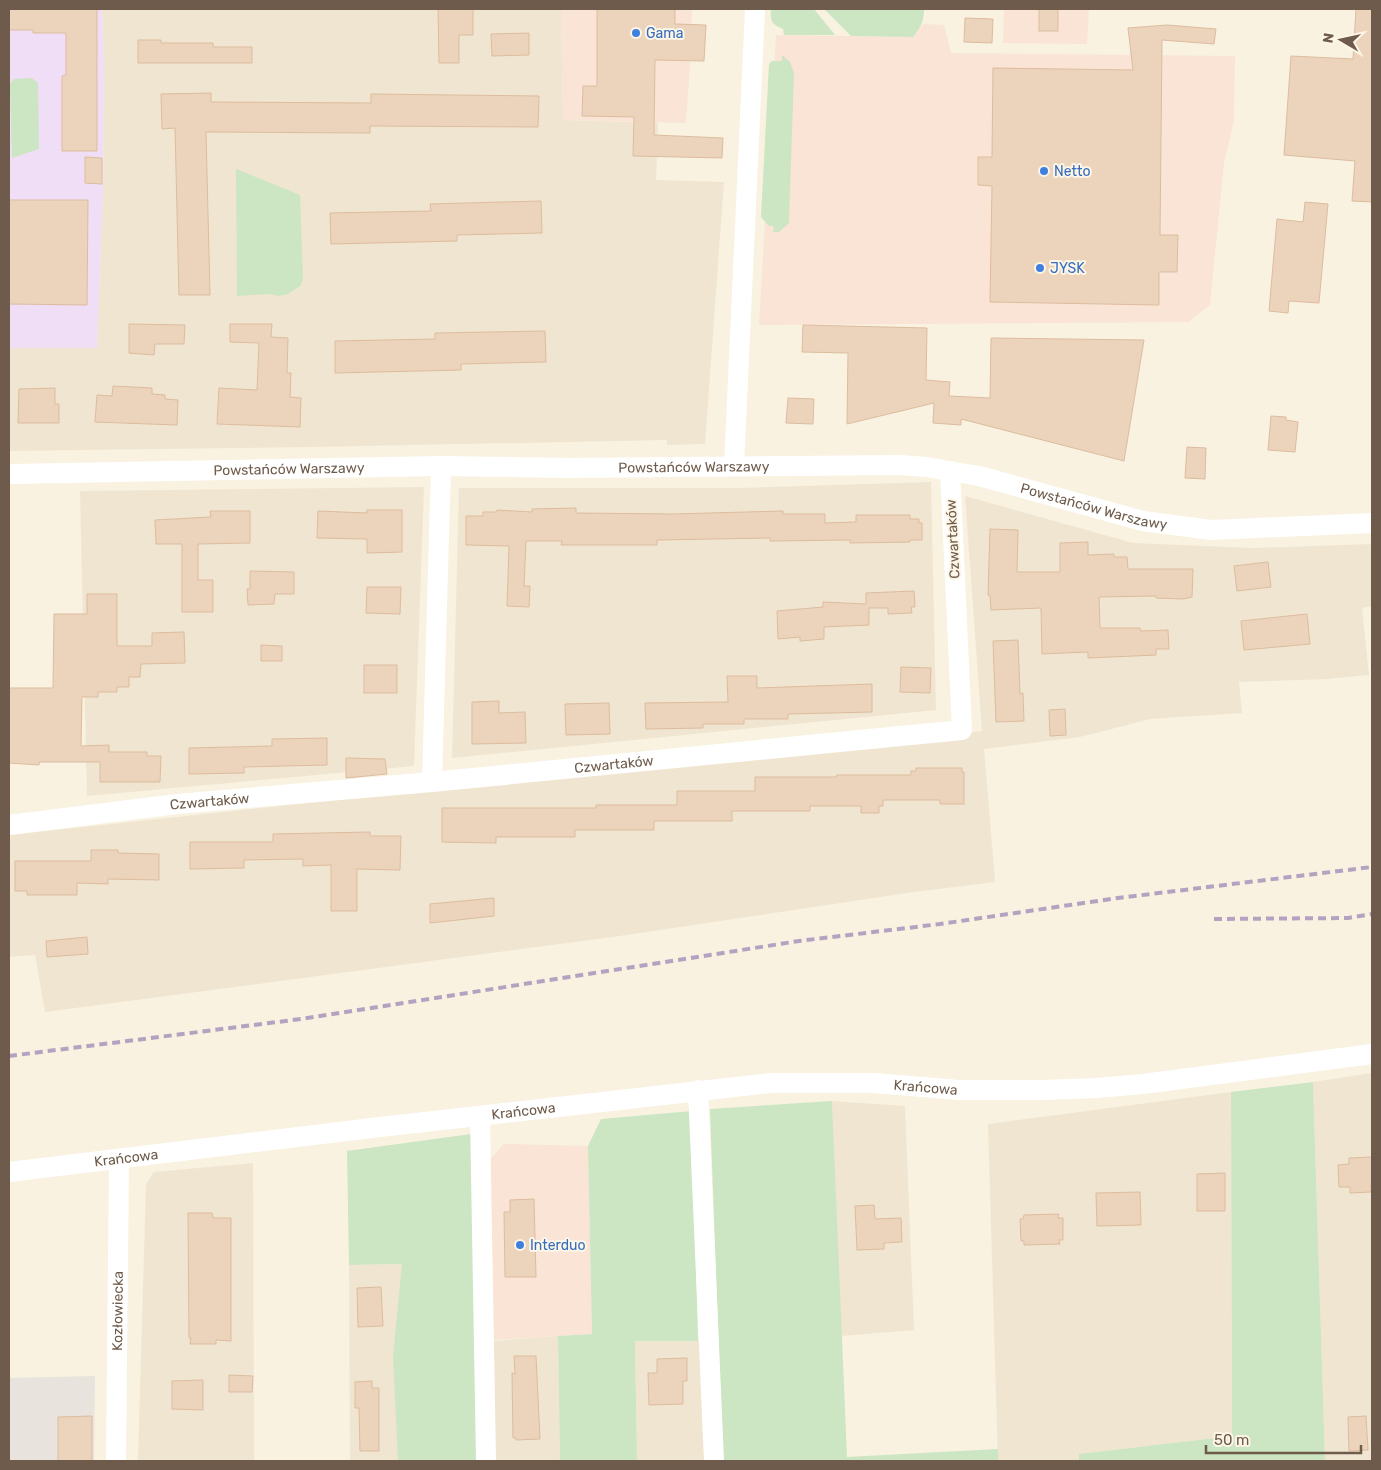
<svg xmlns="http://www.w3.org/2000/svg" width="1381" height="1470" viewBox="0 0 1381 1470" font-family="Rubik,sans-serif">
<rect width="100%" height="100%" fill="#f9f2e1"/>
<g fill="#f0e5d0">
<polygon points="102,9 561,9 563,120 658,123 656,180 724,182 705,444 667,445 667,440 311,447 9,451 9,348 97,348 103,191 104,63"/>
<polygon points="931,482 936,710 452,758 459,488 736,488"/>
<polygon points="424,487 414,766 87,796 80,491"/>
<polygon points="965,496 1133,543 1252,548 1372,544 1372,606 1362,608 1369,675 1327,679 1239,682 1242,713 1150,719 1080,737 984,749 995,882 914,892 613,937 45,1012 35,955 9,957 9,835 982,731"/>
<polygon points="1372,1073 1372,1461 1325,1461 1313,1082"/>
<polygon points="1231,1092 1232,1436 1079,1454 1079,1461 998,1461 988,1124"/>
<polygon points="832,1101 905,1106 914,1330 841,1336"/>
<polygon points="253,1163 254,1461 138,1461 146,1184 154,1172"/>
<polygon points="402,1264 401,1461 350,1461 349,1265"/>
<polygon points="558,1336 560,1461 494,1461 492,1341"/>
<polygon points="719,1340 723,1461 637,1461 635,1341 698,1341"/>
</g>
<g fill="#f9e4d6">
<polygon points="561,9 692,9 690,65 686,123 563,120"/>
<polygon points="1004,9 1089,9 1087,44 1003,43"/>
<polygon points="923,24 944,25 951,53 1235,56 1234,121 1224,162 1210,305 1188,322 759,325 776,35 913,37"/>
<polygon points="504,1144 588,1146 592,1334 492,1340 490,1159"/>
</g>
<polygon fill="#e8e3dc" points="95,1376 94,1461 9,1461 9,1378"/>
<polygon fill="#efdef5" points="9,9 102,9 104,63 103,191 97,348 9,348"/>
<g fill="#cce5c2">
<path d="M 771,9 L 814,9 L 835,35 L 784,35 L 783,29 C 772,24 770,22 771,9 Z"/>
<path d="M 824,9 L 924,9 C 924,21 921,27 913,37 L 851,36 Z"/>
<polygon points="782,55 790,62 794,73 789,219 789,223 779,232 773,232 774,226 769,226 761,217 769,64 772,61 782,61"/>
<polygon points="32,78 38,83 39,149 12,158 10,84 14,79"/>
<polygon points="236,169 300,195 303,280 300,286 288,294 279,296 270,294 237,296"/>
<polygon points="1313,1082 1325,1461 1079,1461 1079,1454 1232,1436 1231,1092"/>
<polygon points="832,1101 847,1457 998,1449 998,1461 723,1461 710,1109"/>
<polygon points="692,1111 698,1341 635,1341 637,1461 560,1461 558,1336 592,1334 588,1146 601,1119"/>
<polygon points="471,1134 478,1460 398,1461 393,1356 402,1264 349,1265 347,1151"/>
</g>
<g fill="#ecd4bc" stroke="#ddbc9e">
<polygon points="9,9 97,9 97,151 62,151 62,76 66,75 66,33 33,33 33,30 9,30"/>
<polygon points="438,9 473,9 473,35 459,35 459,63 439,63"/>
<polygon points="597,9 675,9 675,24 706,25 704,61 655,60 654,135 723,138 722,158 633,156 634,117 582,116 583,86 597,86"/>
<rect x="1039" y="9" width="19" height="22"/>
<polygon points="1356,9 1372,9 1372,202 1352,201 1355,161 1284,155 1291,56 1353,59"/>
<polygon points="965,18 993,19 992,43 964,42"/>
<polygon points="1167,25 1216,29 1214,44 1162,40 1160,235 1178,235 1177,272 1159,272 1159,305 990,302 992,186 978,185 978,157 992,157 993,68 1133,70 1128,28"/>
<polygon points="529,33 529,55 492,56 491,34"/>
<polygon points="138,40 161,40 161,43 213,43 213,47 252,47 252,63 138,63"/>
<polygon points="211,93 211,102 371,103 371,94 539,96 538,127 370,126 370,133 206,132 210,295 179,295 175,128 162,129 161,94"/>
<polygon points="85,157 102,158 102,184 85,183"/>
<polygon points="9,200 88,200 87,305 9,304"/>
<polygon points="541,201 542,233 457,235 457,241 331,244 330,213 431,211 430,204"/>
<polygon points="1305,202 1328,204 1319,303 1289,301 1288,313 1269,311 1277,219 1303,222"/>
<polygon points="129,324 185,325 184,344 155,344 154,355 129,353"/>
<polygon points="230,324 272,324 271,337 288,338 287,373 291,373 290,397 301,398 300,427 217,424 219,388 257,390 259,343 230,342"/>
<polygon points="803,325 927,328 926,380 950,382 949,396 990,398 991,338 1144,340 1124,461 961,419 961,425 933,423 934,403 847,424 848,353 802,352"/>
<polygon points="545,331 546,362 461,364 461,370 335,373 335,341 435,339 435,333"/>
<polygon points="113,386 152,388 152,394 165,395 165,399 178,400 177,425 95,422 97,395 112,396"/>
<polygon points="55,388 55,404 59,404 59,423 18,423 19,389"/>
<polygon points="788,398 814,399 813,424 786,423"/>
<polygon points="1271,416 1286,417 1286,420 1298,422 1295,452 1268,450"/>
<polygon points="1187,447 1206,448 1205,479 1185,478"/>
<polygon points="576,508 576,513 673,514 783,511 783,514 825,514 825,523 856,522 856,515 910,515 910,519 919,519 919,523 922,523 922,540 910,540 910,542 850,543 850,540 770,541 770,538 657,540 657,545 561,545 562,541 526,541 524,586 530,586 529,607 507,606 509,546 466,545 466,516 483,516 483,512 497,512 497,510 532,512 532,509"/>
<polygon points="367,510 402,510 402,552 367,553 367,539 317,538 318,511 367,513"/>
<polygon points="210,511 250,511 250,543 198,544 198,580 213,580 213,612 182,612 182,544 156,544 155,520 211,517"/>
<polygon points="990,529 1018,530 1017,572 1060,572 1060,543 1088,542 1088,555 1114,554 1114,557 1127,557 1128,569 1193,569 1192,597 1183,599 1156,598 1156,596 1099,597 1100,628 1140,628 1141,631 1168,630 1169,649 1156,649 1156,655 1088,658 1088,652 1042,654 1041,608 991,610 990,595 988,595"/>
<polygon points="1268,562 1271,587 1237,591 1234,566"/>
<polygon points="250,571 294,572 294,594 275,594 274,604 248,605 247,589 250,589"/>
<polygon points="367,587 401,587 400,614 366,613"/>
<polygon points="914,591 915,607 911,607 912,613 888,614 888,608 869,608 869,625 824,627 824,639 800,641 800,637 778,639 777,611 823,607 823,602 866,604 866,593"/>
<polygon points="87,594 117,594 117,646 152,646 152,633 184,632 185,663 141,664 140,677 129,677 129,687 117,687 117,692 98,692 98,697 82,697 81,746 109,745 109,752 147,752 147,756 161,756 160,782 100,782 100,762 39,762 39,765 9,763 9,688 53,688 54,614 87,614"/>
<polygon points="1307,614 1310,644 1244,650 1241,621"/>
<polygon points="1018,640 1020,694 1023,693 1024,721 996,722 993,641"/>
<polygon points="261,645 282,646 282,661 261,661"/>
<rect x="364" y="665" width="33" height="28"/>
<polygon points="901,667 931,668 930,693 900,692"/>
<polygon points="727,676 757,676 757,688 872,684 872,712 788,714 788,719 744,719 744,724 703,724 703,728 646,729 645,703 728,702"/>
<polygon points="499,701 499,713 525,712 526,743 472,744 472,702"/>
<polygon points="609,703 610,734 566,735 565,704"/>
<polygon points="1065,709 1066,735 1050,736 1049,710"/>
<polygon points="327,738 327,765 244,767 244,773 189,774 189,748 272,746 272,739"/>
<polygon points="346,758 385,759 387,774 346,778"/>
<polygon points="916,768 962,768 962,772 964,772 964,804 940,804 940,800 883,800 883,806 879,806 879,813 861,813 861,806 810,806 810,811 732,811 732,821 654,821 654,830 575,830 575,837 496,837 496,843 442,842 442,808 596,808 596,805 677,805 677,791 755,791 755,777 836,777 837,775 911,775 911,771 916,771"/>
<polygon points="370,832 370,836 401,836 400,870 357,869 357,911 331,911 331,865 303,866 303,859 244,860 244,868 190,869 190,842 273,842 273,834"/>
<polygon points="91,850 118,850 118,853 159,854 159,880 108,879 108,884 77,883 77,895 27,895 27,891 15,891 15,861 91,861"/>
<polygon points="494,898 494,916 430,923 430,904"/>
<polygon points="87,937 88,954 47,957 46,941"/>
<polygon points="1372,1157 1371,1192 1350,1193 1350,1187 1339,1187 1338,1165 1349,1164 1349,1158"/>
<polygon points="1225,1173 1225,1211 1197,1211 1197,1174"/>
<polygon points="1140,1192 1141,1225 1097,1226 1096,1193"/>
<polygon points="534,1199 536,1277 505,1277 504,1212 510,1212 510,1200"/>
<polygon points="874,1205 875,1219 901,1218 902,1242 884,1243 884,1249 857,1250 855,1206"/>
<polygon points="188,1213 212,1213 213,1218 231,1218 231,1341 216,1340 216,1344 190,1344 191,1338 189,1338"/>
<polygon points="1059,1214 1058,1218 1063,1218 1063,1240 1059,1240 1060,1244 1024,1245 1024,1241 1021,1241 1020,1219 1023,1219 1024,1215"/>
<polygon points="381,1287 383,1326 358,1327 357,1288"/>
<polygon points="514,1356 536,1356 540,1439 516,1440 516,1438 513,1438 512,1373 515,1374"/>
<polygon points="687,1358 687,1381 683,1381 683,1404 649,1405 648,1373 657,1373 657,1359"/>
<polygon points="229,1375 253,1376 252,1392 229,1392"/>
<polygon points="203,1380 203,1410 172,1409 172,1381"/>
<polygon points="372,1381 372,1388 379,1388 379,1451 360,1451 359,1408 355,1408 355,1382"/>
<polygon points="92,1416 92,1461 58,1461 58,1417"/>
<polygon points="1366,1416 1368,1450 1349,1451 1348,1417"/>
</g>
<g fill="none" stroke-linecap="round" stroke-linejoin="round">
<g stroke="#fff" stroke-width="20">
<polyline points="734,466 755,9"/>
<path id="s1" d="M 9,474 L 441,466 L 567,468 L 899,465 L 926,467 L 979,476 L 1143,521 L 1211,530 L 1372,523"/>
<polyline points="432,782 441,466"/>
<path id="s2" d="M 9,825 L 177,804 L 432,782 L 962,730 L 950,471"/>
<polyline points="698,1090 714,1461"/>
<polyline points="480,1116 486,1461"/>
<path id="s3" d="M 9,1172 L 380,1127 L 771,1083 L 874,1083 L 959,1090 L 1043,1090 L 1096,1088 L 1143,1084 L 1372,1054"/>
<path id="s4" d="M 116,1461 L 119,1160"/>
</g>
<g stroke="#b5a2c1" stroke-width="4" stroke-dasharray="8 5" stroke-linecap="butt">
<polyline points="1214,919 1348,918 1372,914"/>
<polyline points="9,1056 301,1019 799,941 940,924 1118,898 1372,867"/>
</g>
</g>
<g fill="#3f7fe0" stroke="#fdf6e7" stroke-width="2">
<circle cx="636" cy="33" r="5"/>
<circle cx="1044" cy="171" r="5"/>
<circle cx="1040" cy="268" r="5"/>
<circle cx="520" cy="1245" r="5"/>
</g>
<g text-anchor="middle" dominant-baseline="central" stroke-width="4" stroke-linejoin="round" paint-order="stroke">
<g font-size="14" fill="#366cbe" stroke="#fdf6e7" text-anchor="start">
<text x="646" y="33">Gama</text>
<text x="1054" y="171">Netto</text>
<text x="1050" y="268">JYSK</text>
<text x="530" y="1245">Interduo</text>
</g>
<g font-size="14" fill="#6e5b4b" stroke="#fdf6e7">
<text stroke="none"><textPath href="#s1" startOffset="685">Powstańców Warszawy</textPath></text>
<text stroke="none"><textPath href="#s1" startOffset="280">Powstańców Warszawy</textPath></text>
<text stroke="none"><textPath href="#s1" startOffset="1090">Powstańców Warszawy</textPath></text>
<text transform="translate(953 539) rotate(-93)">Czwartaków</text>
<text stroke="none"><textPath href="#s2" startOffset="608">Czwartaków</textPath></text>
<text stroke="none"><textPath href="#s2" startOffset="202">Czwartaków</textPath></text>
<text stroke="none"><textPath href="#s3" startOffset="922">Krańcowa</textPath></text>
<text stroke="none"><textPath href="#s3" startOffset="518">Krańcowa</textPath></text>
<text stroke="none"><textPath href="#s3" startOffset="118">Krańcowa</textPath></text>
<text stroke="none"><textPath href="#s4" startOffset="150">Kozłowiecka</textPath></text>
</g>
</g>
<rect width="1381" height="1470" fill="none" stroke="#6e5b4b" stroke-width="20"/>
<g transform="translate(1341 40) rotate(279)" stroke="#fdf6e7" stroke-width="4" paint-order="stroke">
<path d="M0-4L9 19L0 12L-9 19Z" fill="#6e5b4b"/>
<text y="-8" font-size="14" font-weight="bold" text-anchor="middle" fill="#6e5b4b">N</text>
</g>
<path d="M1206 1445v8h155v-8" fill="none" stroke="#6e5b4b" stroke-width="2.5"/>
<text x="1214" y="1445" font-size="15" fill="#6e5b4b" stroke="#fdf6e7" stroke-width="4" paint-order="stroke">50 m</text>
</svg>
